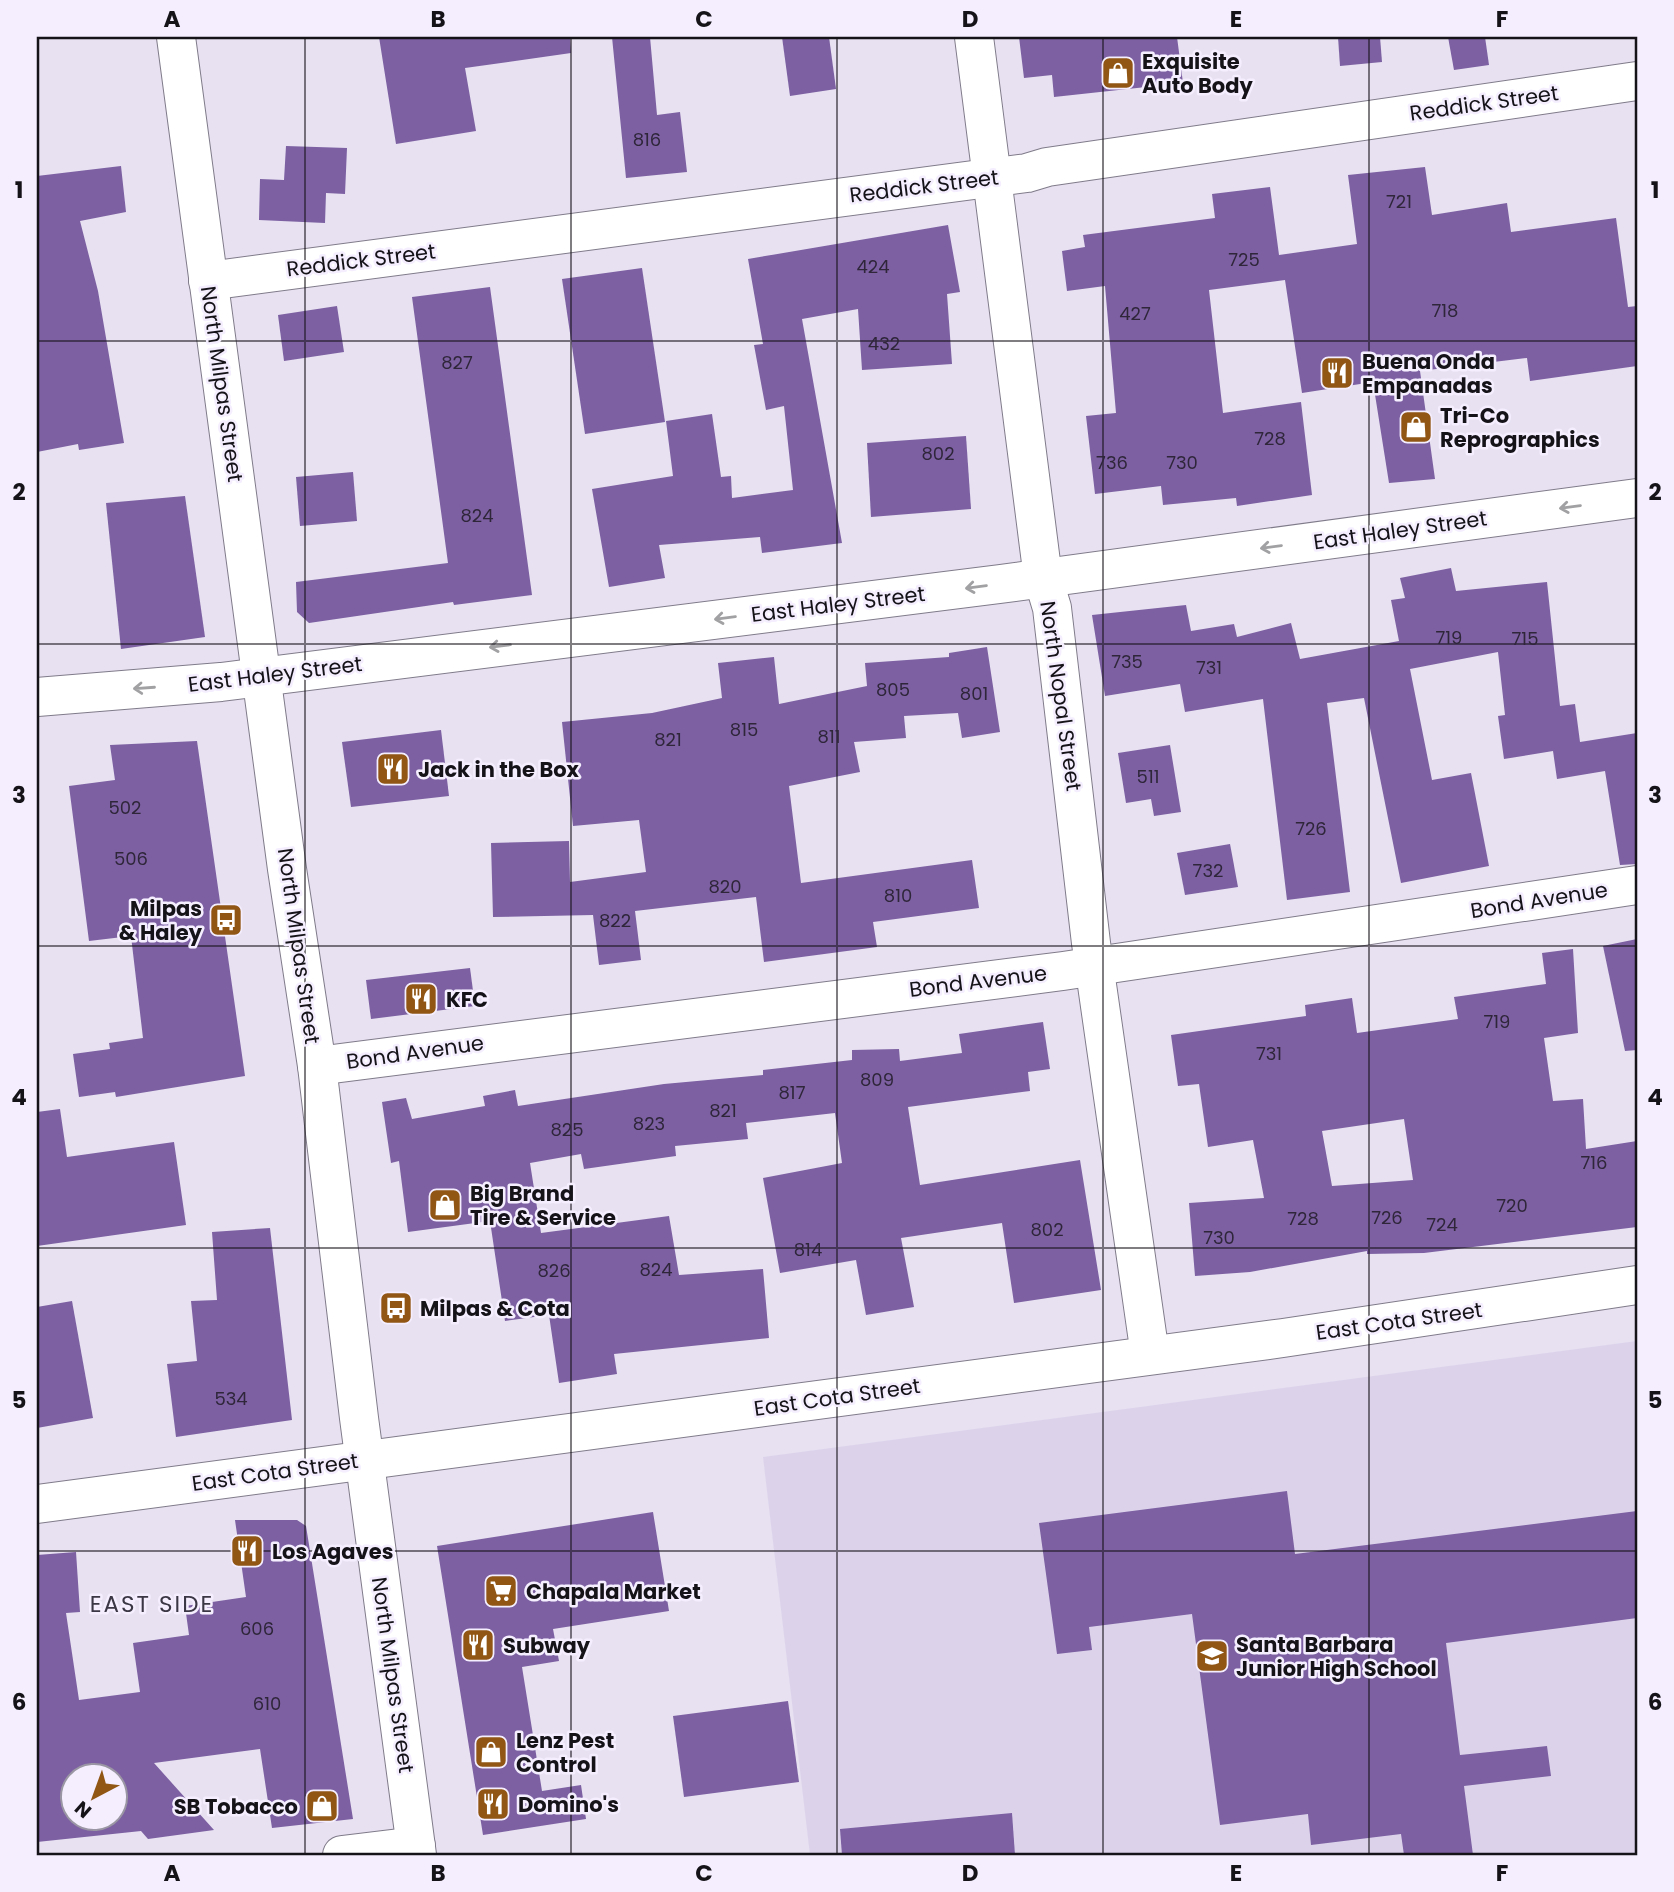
<svg xmlns="http://www.w3.org/2000/svg" width="1674" height="1892" viewBox="0 0 1674 1892" font-family="Poppins,sans-serif">
<rect width="100%" height="100%" fill="#e7e1f1"/>
<polygon fill="#dcd3eb" points="1637,1341 1637,1855 810,1855 763,1457"/>
<g fill="#7c60a2" fill-rule="evenodd">
<polygon points="379,37 570,37 571,53 465,68 476,131 396,144"/>
<polygon points="612,37 650,37 657,115 680,112 687,172 626,178"/>
<polygon points="782,37 829,37 836,89 790,96"/>
<polygon points="1019,37 1177,37 1183,83 1054,97 1052,75 1024,78"/>
<polygon points="1338,37 1380,37 1382,62 1340,66"/>
<polygon points="1448,37 1485,37 1489,65 1454,70"/>
<polygon points="286,146 347,148 345,194 326,193 325,223 259,220 260,179 284,180"/>
<polygon points="121,166 126,212 80,221 98,291 124,443 79,450 78,444 37,452 37,176"/>
<polygon points="1425,167 1432,215 1507,203 1511,232 1616,218 1628,307 1637,306 1637,366 1530,381 1527,358 1420,371 1435,479 1389,483 1373,382 1302,393 1285,280 1209,290 1223,413 1301,402 1312,495 1237,506 1236,498 1163,505 1161,486 1095,494 1086,416 1116,413 1105,286 1067,291 1062,251 1085,247 1083,235 1215,218 1212,194 1270,187 1279,255 1357,244 1348,175"/>
<polygon points="948,225 960,292 947,294 952,364 862,370 858,309 802,319 842,543 762,553 760,537 659,545 665,578 609,587 592,489 673,476 666,421 712,414 721,477 731,476 732,498 793,490 784,406 766,410 754,345 763,344 748,259"/>
<polygon points="642,268 665,422 585,434 562,279"/>
<polygon points="490,287 532,595 454,605 453,602 309,623 297,612 296,582 448,563 412,297"/>
<polygon points="337,306 344,352 284,361 278,315"/>
<polygon points="966,436 971,509 871,517 867,443"/>
<polygon points="353,472 357,521 300,526 296,477"/>
<polygon points="185,496 205,637 121,649 106,503"/>
<polygon points="1451,568 1456,591 1547,582 1560,706 1575,704 1580,742 1637,733 1637,864 1620,865 1605,771 1557,779 1553,751 1504,759 1498,716 1505,715 1498,652 1410,669 1432,780 1471,773 1489,866 1401,883 1364,698 1327,703 1350,892 1287,900 1263,699 1185,712 1180,684 1105,696 1092,615 1186,605 1191,631 1234,624 1237,637 1291,623 1300,659 1399,641 1391,600 1405,598 1400,578"/>
<polygon points="987,647 1000,732 962,738 958,713 904,716 906,738 854,742 860,772 789,786 801,883 972,860 979,908 873,922 877,947 764,962 756,897 635,911 641,960 599,965 593,915 493,917 491,843 569,841 570,882 646,872 639,820 573,826 562,722 652,713 722,698 718,663 774,657 779,704 867,686 865,663 949,657 949,653"/>
<polygon points="441,730 449,796 351,807 342,742"/>
<polygon points="197,741 245,1076 116,1097 115,1092 79,1097 73,1054 110,1049 109,1043 143,1038 131,936 89,941 69,786 115,780 110,745"/>
<polygon points="1170,745 1181,812 1154,816 1151,799 1126,803 1118,753"/>
<polygon points="1230,844 1238,887 1185,895 1177,853"/>
<polygon points="1637,939 1637,1050 1625,1051 1603,946"/>
<path d="M 1573,949 L 1578,1033 L 1544,1038 L 1553,1101 L 1583,1099 L 1586,1149 L 1637,1141 L 1637,1227 L 1424,1253 L 1367,1254 L 1367,1251 L 1250,1272 L 1195,1276 L 1189,1203 L 1264,1198 L 1253,1140 L 1208,1147 L 1199,1084 L 1178,1086 L 1171,1035 L 1306,1016 L 1305,1005 L 1352,998 L 1357,1033 L 1458,1019 L 1454,997 L 1546,984 L 1542,953 ZM 1404,1119 L 1413,1180 L 1332,1186 L 1322,1131 Z"/>
<polygon points="470,968 475,1006 371,1019 366,980"/>
<polygon points="1043,1022 1050,1069 1028,1072 1030,1091 908,1107 920,1185 1080,1160 1101,1290 1014,1303 1002,1223 901,1238 914,1307 866,1315 856,1260 780,1273 763,1178 842,1163 835,1113 746,1123 748,1139 675,1146 676,1156 584,1169 581,1154 530,1163 541,1233 669,1216 679,1275 763,1269 769,1338 614,1354 617,1374 559,1383 549,1315 505,1321 490,1221 408,1232 399,1161 391,1163 382,1102 406,1098 412,1119 485,1106 483,1096 515,1090 518,1106 664,1084 763,1075 763,1070 852,1060 852,1050 899,1049 900,1061 962,1053 959,1034"/>
<polygon points="60,1109 67,1157 174,1142 186,1225 37,1246 37,1112"/>
<polygon points="270,1228 292,1420 176,1437 167,1364 197,1361 191,1301 217,1300 212,1232"/>
<polygon points="72,1301 93,1418 37,1428 37,1307"/>
<polygon points="1287,1491 1295,1554 1637,1511 1637,1618 1446,1643 1460,1755 1547,1746 1551,1776 1464,1786 1473,1855 1404,1855 1401,1834 1311,1845 1308,1814 1220,1825 1192,1614 1089,1627 1092,1650 1057,1654 1039,1523"/>
<polygon points="653,1512 669,1611 553,1629 559,1661 522,1667 542,1791 581,1785 586,1819 483,1835 437,1546"/>
<path d="M 235,1520 L 297,1520 L 306,1526 L 353,1819 L 272,1828 L 260,1749 L 154,1763 L 214,1830 L 148,1839 L 141,1831 L 37,1842 L 37,1638 L 39,1638 L 37,1555 L 76,1552 L 80,1612 L 66,1613 L 79,1700 L 140,1692 L 133,1643 L 189,1635 L 185,1606 L 246,1597 ZM 74,1776 L 116,1776 L 116,1818 L 74,1818 Z"/>
<polygon points="788,1701 799,1782 684,1797 673,1716"/>
<polygon points="1012,1813 1015,1855 842,1855 840,1829"/>
</g>
<g fill="none" stroke-linecap="round" stroke-linejoin="round">
<defs>
<g id="minor">
<polyline points="974,37 1043,578 1052,608 1091,943 1150,1355"/>
<polyline points="208,281 1027,173 1047,167 1637,81"/>
<polyline points="37,697 221,682 1000,584 1637,498"/>
<polyline points="317,1066 1063,971 1637,885"/>
<polyline points="37,1504 1283,1338 1637,1285"/>
<polyline points="342,1855 416,1846"/>
</g>
<polyline id="major" points="176,37 287,869 317,1066 359,1418 417,1855"/>
</defs>
<use href="#minor" stroke="#807b8a" stroke-width="40"/>
<use href="#major" stroke="#807b8a" stroke-width="40"/>
<use href="#minor" stroke="#fff" stroke-width="38"/>
<use href="#major" stroke="#fff" stroke-width="38"/>
</g>
<defs><path id="oneway-shaft" d="M-6 0H5M1.5-3L5.5 0L1.5 3" fill="none" stroke-width="1.6" stroke-linecap="round" stroke-linejoin="round" transform="scale(1.75)"/></defs>
<g stroke="#a1a0a3">
<use href="#oneway-shaft" transform="translate(1570 507) rotate(172)"/>
<use href="#oneway-shaft" transform="translate(1271 547) rotate(172)"/>
<use href="#oneway-shaft" transform="translate(976 587) rotate(173)"/>
<use href="#oneway-shaft" transform="translate(725 618) rotate(173)"/>
<use href="#oneway-shaft" transform="translate(500 646) rotate(173)"/>
<use href="#oneway-shaft" transform="translate(144 688) rotate(176)"/>
</g>
<path fill="none" stroke="#151218" stroke-width="2" stroke-opacity="0.55" d="M 305,37 L 305,1855M 571,37 L 571,1855M 837,37 L 837,1855M 1103,37 L 1103,1855M 1369,37 L 1369,1855M 37,341 L 1637,341M 37,644 L 1637,644M 37,946 L 1637,946M 37,1248 L 1637,1248M 37,1551 L 1637,1551"/>
<defs>
<symbol id="shop-square" viewBox="-11 -11 22 22"><rect x="-9" y="-9" width="18" height="18" rx="4" fill="#915614" stroke="#f4eeff"/><path d="M-5-2.5h2.3a2.7 3.5 0 0 1 5.4 0H5L5.5 6h-11ZM-1.5-2.5h3a1.5 2.3 0 0 0-3 0Z" fill="#fff"/></symbol>
<symbol id="restaurant-square" viewBox="-11 -11 22 22"><rect x="-9" y="-9" width="18" height="18" rx="4" fill="#915614" stroke="#f4eeff"/><path d="M-5-6h1v4h1v-4h1v4h1v-4h1v5L-1.5 .5V6h-2V.5L-5-1ZM5-6V6H3V1.5H1.5Q1.5-4 5-6Z" fill="#fff"/></symbol>
<symbol id="bus-square" viewBox="-11 -11 22 22"><rect x="-9" y="-9" width="18" height="18" rx="4" fill="#915614" stroke="#f4eeff"/><path d="M-5-6H5V4H4V6H2V4H-2V6H-4V4H-5ZM-3.5-4V0h7V-4ZM-3.5 1.2v1.5H-2V1.2ZM2 1.2v1.5H3.5V1.2Z" fill="#fff"/></symbol>
<symbol id="supermarket-square" viewBox="-11 -11 22 22"><rect x="-9" y="-9" width="18" height="18" rx="4" fill="#915614" stroke="#f4eeff"/><path d="M-6-5.5h2.5l.6 2H6L4.5 2H-2.5L-4.4-4H-6ZM-1.5 3.2a1.3 1.3 0 1 0 .1 0ZM3 3.2a1.3 1.3 0 1 0 .1 0Z" fill="#fff"/></symbol>
<symbol id="school-square" viewBox="-11 -11 22 22"><rect x="-9" y="-9" width="18" height="18" rx="4" fill="#915614" stroke="#f4eeff"/><path d="M0-5L7-2L0 1L-7-2ZM-4 1L0 2.5L4 1V4Q0 6-4 4Z" fill="#fff"/></symbol>
</defs>
<g fill-rule="evenodd">
<use href="#shop-square" x="1099" y="54" width="38" height="38"/>
<use href="#restaurant-square" x="1318" y="354" width="38" height="38"/>
<use href="#shop-square" x="1397" y="408" width="38" height="38"/>
<use href="#restaurant-square" x="374" y="750" width="38" height="38"/>
<use href="#bus-square" x="207" y="901" width="38" height="38"/>
<use href="#restaurant-square" x="402" y="980" width="38" height="38"/>
<use href="#shop-square" x="426" y="1186" width="38" height="38"/>
<use href="#bus-square" x="377" y="1289" width="38" height="38"/>
<use href="#restaurant-square" x="228" y="1532" width="38" height="38"/>
<use href="#supermarket-square" x="482" y="1572" width="38" height="38"/>
<use href="#restaurant-square" x="459" y="1626" width="38" height="38"/>
<use href="#school-square" x="1193" y="1637" width="38" height="38"/>
<use href="#shop-square" x="472" y="1733" width="38" height="38"/>
<use href="#restaurant-square" x="474" y="1785" width="38" height="38"/>
<use href="#shop-square" x="303" y="1787" width="38" height="38"/>
</g>
<g text-anchor="middle" dominant-baseline="central" stroke-width="5" stroke-linejoin="round" paint-order="stroke">
<g font-size="18" fill="#2f263a">
<text x="647" y="139">816</text>
<text x="1399" y="201">721</text>
<text x="1244" y="259">725</text>
<text x="873" y="266">424</text>
<text x="1445" y="310">718</text>
<text x="1135" y="313">427</text>
<text x="884" y="343">432</text>
<text x="457" y="362">827</text>
<text x="1270" y="438">728</text>
<text x="938" y="453">802</text>
<text x="1112" y="462">736</text>
<text x="1182" y="462">730</text>
<text x="477" y="515">824</text>
<text x="1449" y="637">719</text>
<text x="1525" y="638">715</text>
<text x="1127" y="661">735</text>
<text x="1209" y="667">731</text>
<text x="893" y="689">805</text>
<text x="974" y="693">801</text>
<text x="744" y="729">815</text>
<text x="829" y="736">811</text>
<text x="668" y="739">821</text>
<text x="1148" y="776">511</text>
<text x="125" y="807">502</text>
<text x="1311" y="828">726</text>
<text x="131" y="858">506</text>
<text x="1208" y="870">732</text>
<text x="725" y="886">820</text>
<text x="898" y="895">810</text>
<text x="615" y="920">822</text>
<text x="1497" y="1021">719</text>
<text x="1269" y="1053">731</text>
<text x="877" y="1079">809</text>
<text x="792" y="1092">817</text>
<text x="723" y="1110">821</text>
<text x="649" y="1123">823</text>
<text x="567" y="1129">825</text>
<text x="1594" y="1162">716</text>
<text x="1512" y="1205">720</text>
<text x="1387" y="1217">726</text>
<text x="1303" y="1218">728</text>
<text x="1442" y="1224">724</text>
<text x="1047" y="1229">802</text>
<text x="1219" y="1237">730</text>
<text x="808" y="1249">814</text>
<text x="656" y="1269">824</text>
<text x="554" y="1270">826</text>
<text x="231" y="1398">534</text>
<text x="257" y="1628">606</text>
<text x="267" y="1703">610</text>
</g>
<g font-size="21" font-weight="bold" fill="#151218" stroke="#f4eeff" text-anchor="start">
<text x="1142" y="61">Exquisite<tspan x="1142" dy="24">Auto Body</tspan></text>
<text x="1362" y="361">Buena Onda<tspan x="1362" dy="24">Empanadas</tspan></text>
<text x="1440" y="415">Tri-Co<tspan x="1440" dy="24">Reprographics</tspan></text>
<text x="418" y="769">Jack in the Box</text>
<text x="202" y="908" text-anchor="end">Milpas<tspan x="202" dy="24">&amp; Haley</tspan></text>
<text x="446" y="999">KFC</text>
<text x="470" y="1193">Big Brand<tspan x="470" dy="24">Tire &amp; Service</tspan></text>
<text x="420" y="1308">Milpas &amp; Cota</text>
<text x="272" y="1551">Los Agaves</text>
<text x="526" y="1591">Chapala Market</text>
<text x="1236" y="1644">Santa Barbara<tspan x="1236" dy="24">Junior High School</tspan></text>
<text x="503" y="1645">Subway</text>
<text x="516" y="1740">Lenz Pest<tspan x="516" dy="24">Control</tspan></text>
<text x="518" y="1804">Domino's</text>
<text x="298" y="1806" text-anchor="end">SB Tobacco</text>
</g>
<g font-size="21" fill="#151218" stroke="#f4eeff">
<text transform="translate(1484 103) rotate(-8)">Reddick Street</text>
<text transform="translate(924 186) rotate(-7)">Reddick Street</text>
<text transform="translate(361 260) rotate(-7)">Reddick Street</text>
<text transform="translate(222 384) rotate(82)">North Milpas Street</text>
<text transform="translate(1400 530) rotate(-8)">East Haley Street</text>
<text transform="translate(838 604) rotate(-7)">East Haley Street</text>
<text transform="translate(275 674) rotate(-7)">East Haley Street</text>
<text transform="translate(1061 696) rotate(82)">North Nopal Street</text>
<text transform="translate(1539 900) rotate(-9)">Bond Avenue</text>
<text transform="translate(299 946) rotate(82)">North Milpas Street</text>
<text transform="translate(978 981) rotate(-7)">Bond Avenue</text>
<text transform="translate(415 1052) rotate(-8)">Bond Avenue</text>
<text transform="translate(1399 1321) rotate(-8)">East Cota Street</text>
<text transform="translate(837 1397) rotate(-8)">East Cota Street</text>
<text transform="translate(275 1472) rotate(-8)">East Cota Street</text>
<text transform="translate(393 1675) rotate(82)">North Milpas Street</text>
</g>
<g font-size="23" letter-spacing="2" fill="#3c3744" stroke="#f4eeff">
<text x="152" y="1604">EAST SIDE</text>
</g>
</g>
<rect width="1674" height="1892" fill="none" stroke="#f4eeff" stroke-width="77"/>
<g transform="translate(94 1797) rotate(221)"><circle r="33" fill="#f4eeff" stroke="#9b96a3" stroke-width="2"/>
<path d="M0-5L12 26L0 18L-12 26Z" fill="#915614"/>
<text y="-10" font-size="19" font-weight="bold" text-anchor="middle" fill="#151218">N</text>
</g>
<rect x="38" y="38" width="1598" height="1816" fill="none" stroke="#151218" stroke-width="2.5"/>
<g font-size="23" text-anchor="middle" font-weight="bold" fill="#151218">
<text x="172" y="27">A</text>
<text x="438" y="27">B</text>
<text x="704" y="27">C</text>
<text x="970" y="27">D</text>
<text x="1236" y="27">E</text>
<text x="1502" y="27">F</text>
<text x="19" y="198">1</text>
<text x="1655" y="198">1</text>
<text x="19" y="500">2</text>
<text x="1655" y="500">2</text>
<text x="19" y="803">3</text>
<text x="1655" y="803">3</text>
<text x="19" y="1105">4</text>
<text x="1655" y="1105">4</text>
<text x="19" y="1408">5</text>
<text x="1655" y="1408">5</text>
<text x="19" y="1710">6</text>
<text x="1655" y="1710">6</text>
<text x="172" y="1881">A</text>
<text x="438" y="1881">B</text>
<text x="704" y="1881">C</text>
<text x="970" y="1881">D</text>
<text x="1236" y="1881">E</text>
<text x="1502" y="1881">F</text>
</g>
</svg>
